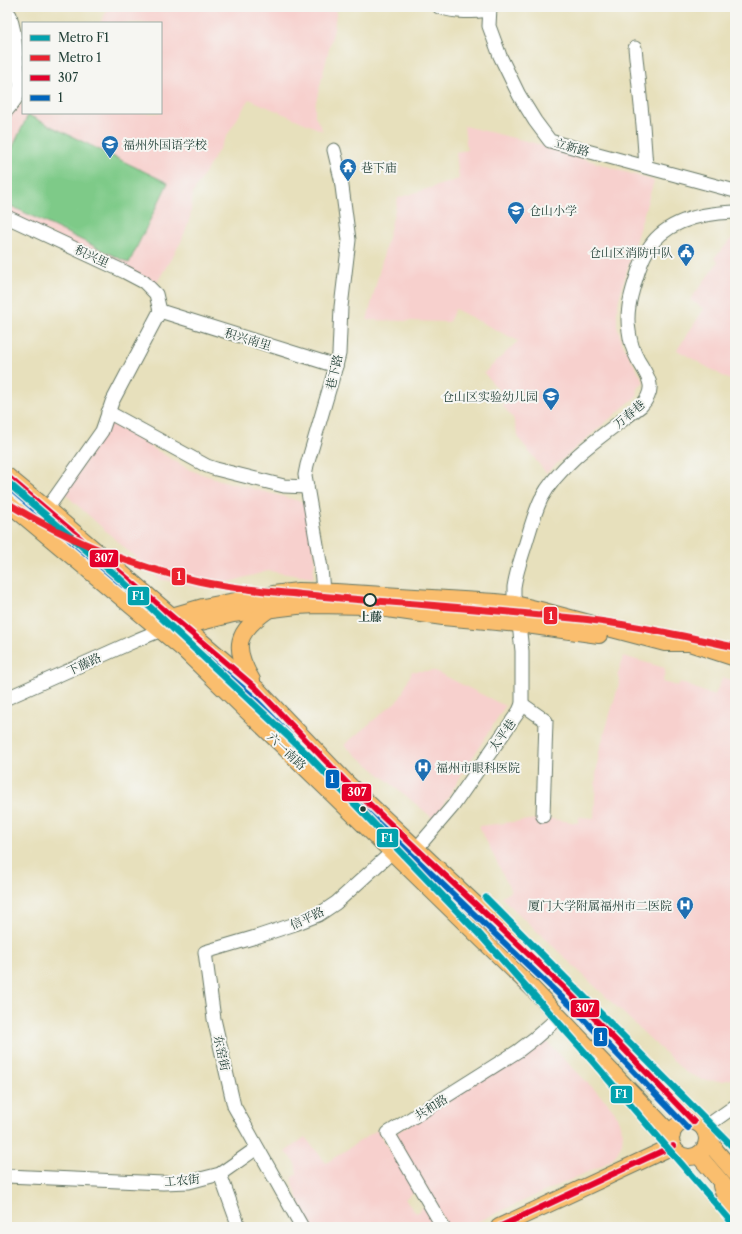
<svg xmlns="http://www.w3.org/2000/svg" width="742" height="1234" viewBox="0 0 742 1234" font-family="'Libre Caslon Text','Noto Serif SC',serif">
<rect width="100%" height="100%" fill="#f6f6f2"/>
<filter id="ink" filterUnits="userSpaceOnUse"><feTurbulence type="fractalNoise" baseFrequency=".025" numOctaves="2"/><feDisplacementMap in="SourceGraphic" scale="8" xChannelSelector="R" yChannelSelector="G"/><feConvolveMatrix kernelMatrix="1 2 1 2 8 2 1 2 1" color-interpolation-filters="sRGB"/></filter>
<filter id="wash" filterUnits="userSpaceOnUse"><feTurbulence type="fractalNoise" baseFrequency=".012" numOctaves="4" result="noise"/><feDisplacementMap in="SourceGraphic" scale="16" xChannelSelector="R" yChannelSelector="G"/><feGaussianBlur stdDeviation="0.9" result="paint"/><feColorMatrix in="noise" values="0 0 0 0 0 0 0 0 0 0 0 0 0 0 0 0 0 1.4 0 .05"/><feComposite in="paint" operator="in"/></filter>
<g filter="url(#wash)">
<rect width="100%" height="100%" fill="#e7e0bc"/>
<g fill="#f7d0cd">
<polygon points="109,7 134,7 143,11 145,7 337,7 334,29 315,106 315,116 323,131 249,99 193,193 190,217 186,229 181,242 156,284 7,213 7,118 23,102 23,113 161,113 161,23 100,23"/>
<polygon points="464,126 531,142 654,181 632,252 619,299 617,313 617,325 622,343 644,382 637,388 638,395 546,473 519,439 513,418 502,405 507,400 484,373 518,341 455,309 449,322 367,320 398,198 459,179 456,152 467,150"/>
<polygon points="735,235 735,383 677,350 704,309 690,300 718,262 714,258"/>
<polygon points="109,422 190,470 220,480 307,503 315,558 313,578 268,571 205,589 159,579 65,494"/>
<polygon points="623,656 665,668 665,674 662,682 678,686 680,682 714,696 723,677 735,682 735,1078 723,1081 703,1080 685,1072 501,897 511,891 479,826 546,818 578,823 579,817 594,818 596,775 599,752 620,680 618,674"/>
<polygon points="412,671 435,671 505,706 434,819 344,745 400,698"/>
<polygon points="543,1038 608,1103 615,1112 623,1132 622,1143 618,1152 611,1160 603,1165 466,1227 448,1227 394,1134"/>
<polygon points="377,1130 417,1189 405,1199 416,1213 428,1204 438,1227 308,1227 291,1178 297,1174 295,1162 285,1152 305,1137 326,1163"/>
</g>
<polygon fill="#7eca88" stroke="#4e845e" points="28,115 168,183 129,263 7,204 7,159"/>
</g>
<g filter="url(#ink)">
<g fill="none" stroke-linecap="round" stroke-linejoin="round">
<defs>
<g id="minor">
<path d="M 439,7 C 457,13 472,12 490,10"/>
<polyline points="490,7 489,26 500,56 519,95 535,121 550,141 735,191"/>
<path d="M 7,12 L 10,15 L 14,32 L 20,85 C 20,95 13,103 7,110"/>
<polyline points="635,48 643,125 646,167"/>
<polyline points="7,217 125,272 144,282 156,294 160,311"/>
<polyline points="160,311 336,366"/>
<polyline points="108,412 207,466 216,469 284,486 307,487"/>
<polyline points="47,509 102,431 112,402 160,311"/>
<polyline points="323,591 321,568 305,475 307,465 336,366 339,354 341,307 349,240 341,179 334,150"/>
<polyline points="7,698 137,640 161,630"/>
<polyline points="522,704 546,721 543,816"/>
<path d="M 417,848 L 453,806 L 519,711 L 522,704 L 522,651 L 519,624 L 514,596 L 514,587 C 516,573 521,559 525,546 C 530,530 534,514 541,499 C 561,461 608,432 641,406 C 658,388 648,377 638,360 C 633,351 630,340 629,331 C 626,314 630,298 635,282 C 638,272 641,261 647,251 C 664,220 703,213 735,212"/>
<polyline points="704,1128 735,1106"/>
<polyline points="220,1174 239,1227"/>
<polyline points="7,1176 163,1183 189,1182 220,1174 257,1148"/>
<polyline points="302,1227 234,1106 214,1019 205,952 259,936 295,924 318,915 336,903 392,852"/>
<polyline points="443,1227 388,1133 518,1051 535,1038 560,1016"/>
</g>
<g id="major">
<polyline points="7,476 47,509 257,689 347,783 576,999 694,1122"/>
<polyline points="7,502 183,649 532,988 672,1135"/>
<polyline points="165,618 203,607 273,594 298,591 336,592 495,602 515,604 540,610 665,643 689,643 735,658"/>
<polyline points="177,628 233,614 297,606 317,605 366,606 443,617 519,624 599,635"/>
<path d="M 252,680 C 232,646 236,633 268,610"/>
<circle cx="689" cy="1139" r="18"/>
<polyline points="706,1133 716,1151 735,1173"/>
<polyline points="698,1155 735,1198"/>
<polyline points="721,1186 735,1222"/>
<polyline points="499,1227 673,1146"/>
</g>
</defs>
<use href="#minor" stroke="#657664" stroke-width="15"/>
<use href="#major" stroke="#657664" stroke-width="18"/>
<use href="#minor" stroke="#fff" stroke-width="13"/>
<use href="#major" stroke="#fabe6e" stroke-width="16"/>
<defs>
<g id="bus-1">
<polyline points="7,476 257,689 347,783 576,999 694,1122"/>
<polyline points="499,1227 673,1146"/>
</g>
<polyline id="bus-2" points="7,486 251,695 342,789 570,1005 688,1128"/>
</defs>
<use href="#bus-1" stroke="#f6f6f2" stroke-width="9"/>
<use href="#bus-2" stroke="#f6f6f2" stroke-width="9"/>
<use href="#bus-1" stroke="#e4002b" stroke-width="6"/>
<use href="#bus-2" stroke="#0065bd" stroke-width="6"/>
<defs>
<g id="metro-1">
<polyline points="7,482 120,579 309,756 481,936 581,1048 735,1226"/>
<polyline points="486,898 735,1149"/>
</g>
<path id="metro-2" d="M 7,503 C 66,539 130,566 198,581 C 244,591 292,593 340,598 C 417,604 495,610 572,618 C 627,623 681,636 735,647"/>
</defs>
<use href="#metro-1" stroke="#f6f6f2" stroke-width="10"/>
<use href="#metro-2" stroke="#f6f6f2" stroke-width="10"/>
<use href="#metro-1" stroke="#03a2ae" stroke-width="7"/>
<use href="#metro-2" stroke="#eb212f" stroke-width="7"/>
</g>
</g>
<defs>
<symbol id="school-pin" viewBox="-11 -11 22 30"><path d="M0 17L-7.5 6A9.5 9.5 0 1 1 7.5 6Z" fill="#1f6fb2" stroke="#f6f6f2"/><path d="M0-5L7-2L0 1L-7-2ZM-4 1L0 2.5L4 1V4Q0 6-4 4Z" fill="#fff"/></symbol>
<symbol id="temple-pin" viewBox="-11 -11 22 30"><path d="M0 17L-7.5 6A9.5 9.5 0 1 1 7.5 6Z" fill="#1f6fb2" stroke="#f6f6f2"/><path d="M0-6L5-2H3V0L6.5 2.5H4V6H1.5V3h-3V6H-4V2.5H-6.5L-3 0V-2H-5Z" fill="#fff"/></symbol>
<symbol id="civic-pin" viewBox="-11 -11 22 30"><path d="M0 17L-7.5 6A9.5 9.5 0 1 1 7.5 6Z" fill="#1f6fb2" stroke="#f6f6f2"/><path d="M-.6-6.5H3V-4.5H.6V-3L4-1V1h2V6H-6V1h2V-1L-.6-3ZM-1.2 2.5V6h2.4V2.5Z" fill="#fff"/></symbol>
<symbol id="hospital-pin" viewBox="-11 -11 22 30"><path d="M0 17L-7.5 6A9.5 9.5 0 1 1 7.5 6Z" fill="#1f6fb2" stroke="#f6f6f2"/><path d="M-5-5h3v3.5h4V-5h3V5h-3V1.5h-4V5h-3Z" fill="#fff"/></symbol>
</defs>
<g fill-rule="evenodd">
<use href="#school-pin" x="100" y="134" width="20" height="27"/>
<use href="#temple-pin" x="338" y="157" width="20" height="27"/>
<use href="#school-pin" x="506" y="200" width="20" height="27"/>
<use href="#civic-pin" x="676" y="242" width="20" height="27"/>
<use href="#school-pin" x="541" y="386" width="20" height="27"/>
<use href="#hospital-pin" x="413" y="757" width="20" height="27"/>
<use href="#hospital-pin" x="675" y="895" width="20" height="27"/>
</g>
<circle fill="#f6f6f2" stroke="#1f3d34" stroke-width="2" cx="370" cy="600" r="6"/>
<circle fill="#1f3d34" stroke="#f6f6f2" stroke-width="1.5" cx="363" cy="809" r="3.5"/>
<g text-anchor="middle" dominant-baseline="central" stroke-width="4" stroke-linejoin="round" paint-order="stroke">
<g font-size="12" fill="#1f3d34" stroke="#f6f6f2" text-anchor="start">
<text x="123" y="144">福州外国语学校</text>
<text x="361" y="167">巷下庙</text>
<text x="529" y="210">仓山小学</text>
<text x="673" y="252" text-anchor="end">仓山区消防中队</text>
<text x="538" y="396" text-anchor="end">仓山区实验幼儿园</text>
<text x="436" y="767">福州市眼科医院</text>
<text x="672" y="905" text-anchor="end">厦门大学附属福州市二医院</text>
</g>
<g font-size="12" fill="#1f3d34" stroke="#f6f6f2">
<text transform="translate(572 147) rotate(16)">立新路</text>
<text transform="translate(92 256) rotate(25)">积兴里</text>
<text transform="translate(248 339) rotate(17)">积兴南里</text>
<text transform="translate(334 372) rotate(-77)">巷下路</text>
<text transform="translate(629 414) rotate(-40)">万春巷</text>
<text transform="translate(84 664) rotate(-25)">下藤路</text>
<text transform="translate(502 735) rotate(-55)">太平巷</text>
<text transform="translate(287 751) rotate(44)">六一南路</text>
<text transform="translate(307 918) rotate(-25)">信平路</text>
<text transform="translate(222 1053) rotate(78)">东窑街</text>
<text transform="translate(431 1107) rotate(-32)">共和路</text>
<text transform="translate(182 1180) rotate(-5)">工农街</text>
</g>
<g font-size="12" font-weight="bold" fill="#1f3d34" stroke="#f6f6f2">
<text x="370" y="616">上藤</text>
</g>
</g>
<g stroke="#f6f6f2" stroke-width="1.5">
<rect x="89" y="549" width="30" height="19" rx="4" fill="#e4002b"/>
<rect x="171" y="567" width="15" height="19" rx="4" fill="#eb212f"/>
<rect x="127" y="586" width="23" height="20" rx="4" fill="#03a2ae"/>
<rect x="543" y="606" width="15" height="19" rx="4" fill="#eb212f"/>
<rect x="325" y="769" width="15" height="20" rx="4" fill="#0065bd"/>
<rect x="341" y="783" width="31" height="19" rx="4" fill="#e4002b"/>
<rect x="376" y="828" width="23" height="20" rx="4" fill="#03a2ae"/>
<rect x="570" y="999" width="30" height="19" rx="4" fill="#e4002b"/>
<rect x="593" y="1027" width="15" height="20" rx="4" fill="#0065bd"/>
<rect x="610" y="1085" width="23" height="19" rx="4" fill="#03a2ae"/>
</g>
<g font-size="11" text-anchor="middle" font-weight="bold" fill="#fff">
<text x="104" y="562">307</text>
<text x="179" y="580">1</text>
<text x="138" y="600">F1</text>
<text x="551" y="620">1</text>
<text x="332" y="783">1</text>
<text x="357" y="796">307</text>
<text x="387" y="842">F1</text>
<text x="585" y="1012">307</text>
<text x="601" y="1041">1</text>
<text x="621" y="1098">F1</text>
</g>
<rect width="742" height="1234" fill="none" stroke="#f6f6f2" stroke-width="24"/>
<rect x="22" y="22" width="140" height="92" fill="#f6f6f2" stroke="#a0aca6"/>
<rect x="30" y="35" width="20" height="6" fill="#03a2ae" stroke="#a0aca6"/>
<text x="58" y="42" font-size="12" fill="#1f3d34">Metro F1</text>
<rect x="30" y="55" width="20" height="6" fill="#eb212f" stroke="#a0aca6"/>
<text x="58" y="62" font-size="12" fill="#1f3d34">Metro 1</text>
<rect x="30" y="75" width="20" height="6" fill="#e4002b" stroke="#a0aca6"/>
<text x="58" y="82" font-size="12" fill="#1f3d34">307</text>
<rect x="30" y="95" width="20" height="6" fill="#0065bd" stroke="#a0aca6"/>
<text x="58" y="102" font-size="12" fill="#1f3d34">1</text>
</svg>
